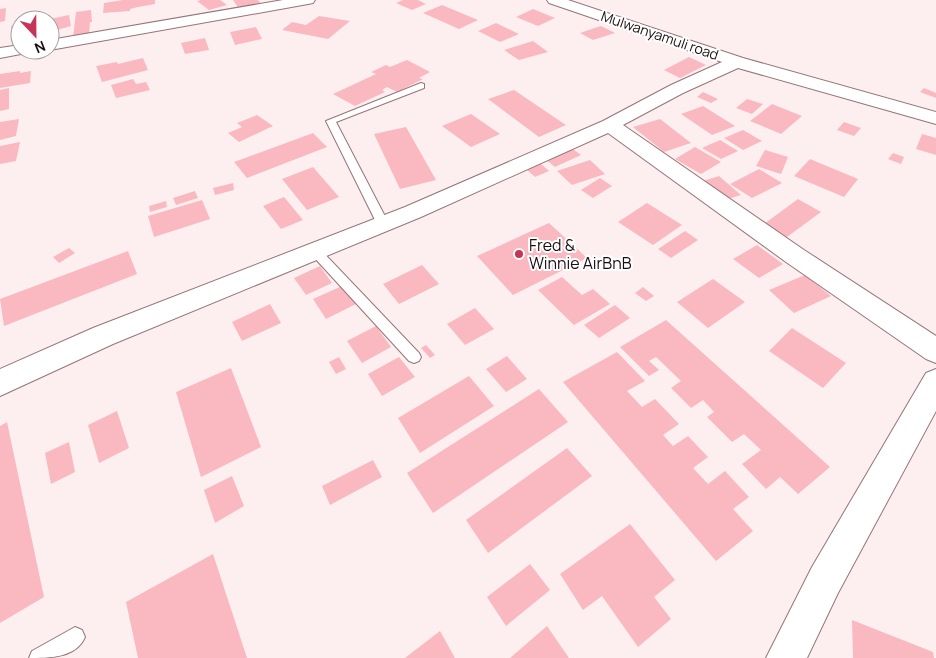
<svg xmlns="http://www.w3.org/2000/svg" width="936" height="658" viewBox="0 0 936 658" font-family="Manrope,sans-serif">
<rect width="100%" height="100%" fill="#fdeff0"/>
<g fill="#fab9c0">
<polygon points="123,0 155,0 155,4 138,7 130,9 130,11 103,13 104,3"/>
<polygon points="201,0 220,0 227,5 209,10 197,1"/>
<polygon points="233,0 258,0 263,7 241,12"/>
<polygon points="403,0 418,0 426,4 412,10 396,3"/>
<polygon points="442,5 478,20 459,29 423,13"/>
<polygon points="6,8 5,21 0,22 0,9"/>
<polygon points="533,9 555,18 538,26 516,17"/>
<polygon points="91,10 92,22 90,22 89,36 73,38 76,12"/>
<polygon points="69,15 71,26 50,32 50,19"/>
<polygon points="319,16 350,21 328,39 282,30 292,22 306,25"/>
<polygon points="496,23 519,34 500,42 478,31"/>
<polygon points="20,24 20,44 13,45 11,26"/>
<polygon points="601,26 615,33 593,40 580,33"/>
<polygon points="256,27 262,39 235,45 230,32"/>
<polygon points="205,38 209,50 185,54 181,43"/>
<polygon points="533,41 548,52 519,60 504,50"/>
<polygon points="689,57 706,65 680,78 664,70"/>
<polygon points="143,58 148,70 102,82 96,66 117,62 118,64"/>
<polygon points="407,60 430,72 419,78 423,79 397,92 387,87 382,90 385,92 355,106 333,94 376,74 371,72 386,65 390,67"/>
<polygon points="20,71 20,73 31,71 30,83 0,88 0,74"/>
<polygon points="133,79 136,84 146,82 150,90 116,98 111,85"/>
<polygon points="9,88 9,109 0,111 0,90"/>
<polygon points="924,88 936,93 936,98 920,92"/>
<polygon points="514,90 566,125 539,137 488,99"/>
<polygon points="703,92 718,99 711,103 697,97"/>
<polygon points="747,99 763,104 752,114 736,108"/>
<polygon points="772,104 802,116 781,134 750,121"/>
<polygon points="703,106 735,126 712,135 681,114"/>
<polygon points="471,114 500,134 471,147 442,126"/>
<polygon points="257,115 273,126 239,142 228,133 242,127 237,123"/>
<polygon points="19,119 16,136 0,140 0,122"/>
<polygon points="660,119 691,143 664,152 633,127"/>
<polygon points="844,122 861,128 854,136 837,130"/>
<polygon points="406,127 436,180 400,189 374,134"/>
<polygon points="743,130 762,141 743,150 724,138"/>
<polygon points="313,133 327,147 247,178 234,162"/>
<polygon points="922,134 936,138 936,155 916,149"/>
<polygon points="720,140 738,151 721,159 702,148"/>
<polygon points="20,142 16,161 0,164 0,146"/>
<polygon points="570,147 581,155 555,167 544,158"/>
<polygon points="695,147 721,162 701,174 675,159"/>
<polygon points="765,150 788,157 781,174 756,166"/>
<polygon points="893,153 904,157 901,164 888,159"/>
<polygon points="810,159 858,179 844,197 794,176"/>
<polygon points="590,160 605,174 572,185 557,171"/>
<polygon points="541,164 549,171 535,177 526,169"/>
<polygon points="313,167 339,197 307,210 282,179"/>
<polygon points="759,169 782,183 752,198 730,184"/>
<polygon points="719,176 741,195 724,200 703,181"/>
<polygon points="600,178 612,186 593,198 581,190"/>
<polygon points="233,183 234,190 215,195 213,188"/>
<polygon points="195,191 198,198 176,205 173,198"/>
<polygon points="284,197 303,220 281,229 263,206"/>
<polygon points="798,199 821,212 787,237 764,224"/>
<polygon points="202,200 210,219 154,237 148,216"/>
<polygon points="166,201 167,207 150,212 149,206"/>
<polygon points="647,203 682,225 653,245 618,222"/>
<polygon points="549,223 587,258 513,295 477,256"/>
<polygon points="685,231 698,240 671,258 658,249"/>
<polygon points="757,245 783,264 759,278 733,259"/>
<polygon points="69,248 75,253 59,263 53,257"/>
<polygon points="128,251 137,274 4,326 0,299"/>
<polygon points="422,265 439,284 399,304 383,284"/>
<polygon points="320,266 332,283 306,295 294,278"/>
<polygon points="805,275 831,296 794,313 769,290"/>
<polygon points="562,277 582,295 593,289 610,304 574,325 538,290"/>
<polygon points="713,279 745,302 708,328 677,302"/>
<polygon points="342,286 356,304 326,319 313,299"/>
<polygon points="643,287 654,296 646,301 635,293"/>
<polygon points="270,304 281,323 242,341 232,322"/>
<polygon points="615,305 630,318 599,338 584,325"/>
<polygon points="475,308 494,329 465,345 447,324"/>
<polygon points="666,320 830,467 798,494 780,477 766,489 742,464 761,450 744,434 732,442 707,417 714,412 703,400 691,408 671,388 681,381 656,357 649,361 659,370 649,376 620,347"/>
<polygon points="376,326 391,347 362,363 347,341"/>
<polygon points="792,328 846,363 823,388 769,351"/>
<polygon points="426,345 435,355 430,358 421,348"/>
<polygon points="617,352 645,381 627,391 642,407 655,399 679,424 663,435 673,446 688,436 708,457 693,468 708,484 725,471 749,497 733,509 753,531 716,561 563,382"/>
<polygon points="507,356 527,379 506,392 486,369"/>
<polygon points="339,357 346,369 336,374 329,362"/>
<polygon points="399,357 415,377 382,396 368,374"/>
<polygon points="231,368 261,447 201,477 176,392"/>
<polygon points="469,376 494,406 420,453 398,418"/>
<polygon points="539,389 568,422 433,513 407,473"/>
<polygon points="117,411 129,448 99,463 88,425"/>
<polygon points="7,422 44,597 0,623 0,426"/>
<polygon points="69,442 75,472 51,484 45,453"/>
<polygon points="567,448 592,476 488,553 466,520"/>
<polygon points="373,460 382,477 330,505 322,486"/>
<polygon points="232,476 244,506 215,523 204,490"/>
<polygon points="630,524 675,580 654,597 671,619 638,647 602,596 583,610 560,574"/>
<polygon points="213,554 247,658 138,658 126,602"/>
<polygon points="530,564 550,590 506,626 487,597"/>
<polygon points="852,620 933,652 934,658 853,658"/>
<polygon points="547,626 569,658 510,658"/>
<polygon points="440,631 455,658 405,658"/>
</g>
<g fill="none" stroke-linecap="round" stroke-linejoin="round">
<defs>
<g id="service">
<polygon points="421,83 424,84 424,88 336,122 389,224 383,228 377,224 326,121"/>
<polygon points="315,247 319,248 419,353 421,357 419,361 414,363 409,361 311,254 309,251 311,248"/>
<path d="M 75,627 L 82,630 L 85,637 C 76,658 49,658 29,658 L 32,651 Z"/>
</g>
<g id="minor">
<polygon points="283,0 315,0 313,3 308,4 50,50 50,40"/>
<polygon points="547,0 568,0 743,58 936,112 936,124 738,68 683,93 623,125 804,250 936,336 936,363 926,359 786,262 608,133 421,217 113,344 0,396 0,369 93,328 405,207 603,121 671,85 722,62 549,3"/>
<polygon points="20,45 20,50 28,50 26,53 0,58 0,48"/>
<polygon points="936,369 936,411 838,593 807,658 766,658 812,567 926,373"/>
</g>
</defs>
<use href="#service" stroke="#947477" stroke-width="2"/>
<use href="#minor" stroke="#947477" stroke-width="2"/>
<use href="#service" fill="#fff" fill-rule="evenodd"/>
<use href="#minor" fill="#fff" fill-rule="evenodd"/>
</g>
<circle fill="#c43557" stroke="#fff" stroke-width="2" cx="519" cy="254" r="5"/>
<g text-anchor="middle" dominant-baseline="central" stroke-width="4" stroke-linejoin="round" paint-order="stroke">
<g font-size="14" fill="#190d0f" stroke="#fff">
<text transform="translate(660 35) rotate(19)">Mulwanyamuli road</text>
</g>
<g font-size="16" fill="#190d0f" stroke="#fff" text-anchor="start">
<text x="529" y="245">Fred &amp;<tspan x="529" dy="18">Winnie AirBnB</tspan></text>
</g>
</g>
<g transform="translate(35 35) rotate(158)"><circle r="24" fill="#ffffff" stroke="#a39e9f"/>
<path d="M0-4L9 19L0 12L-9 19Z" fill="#c43557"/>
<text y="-8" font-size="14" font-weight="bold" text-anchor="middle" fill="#190d0f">N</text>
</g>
</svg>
